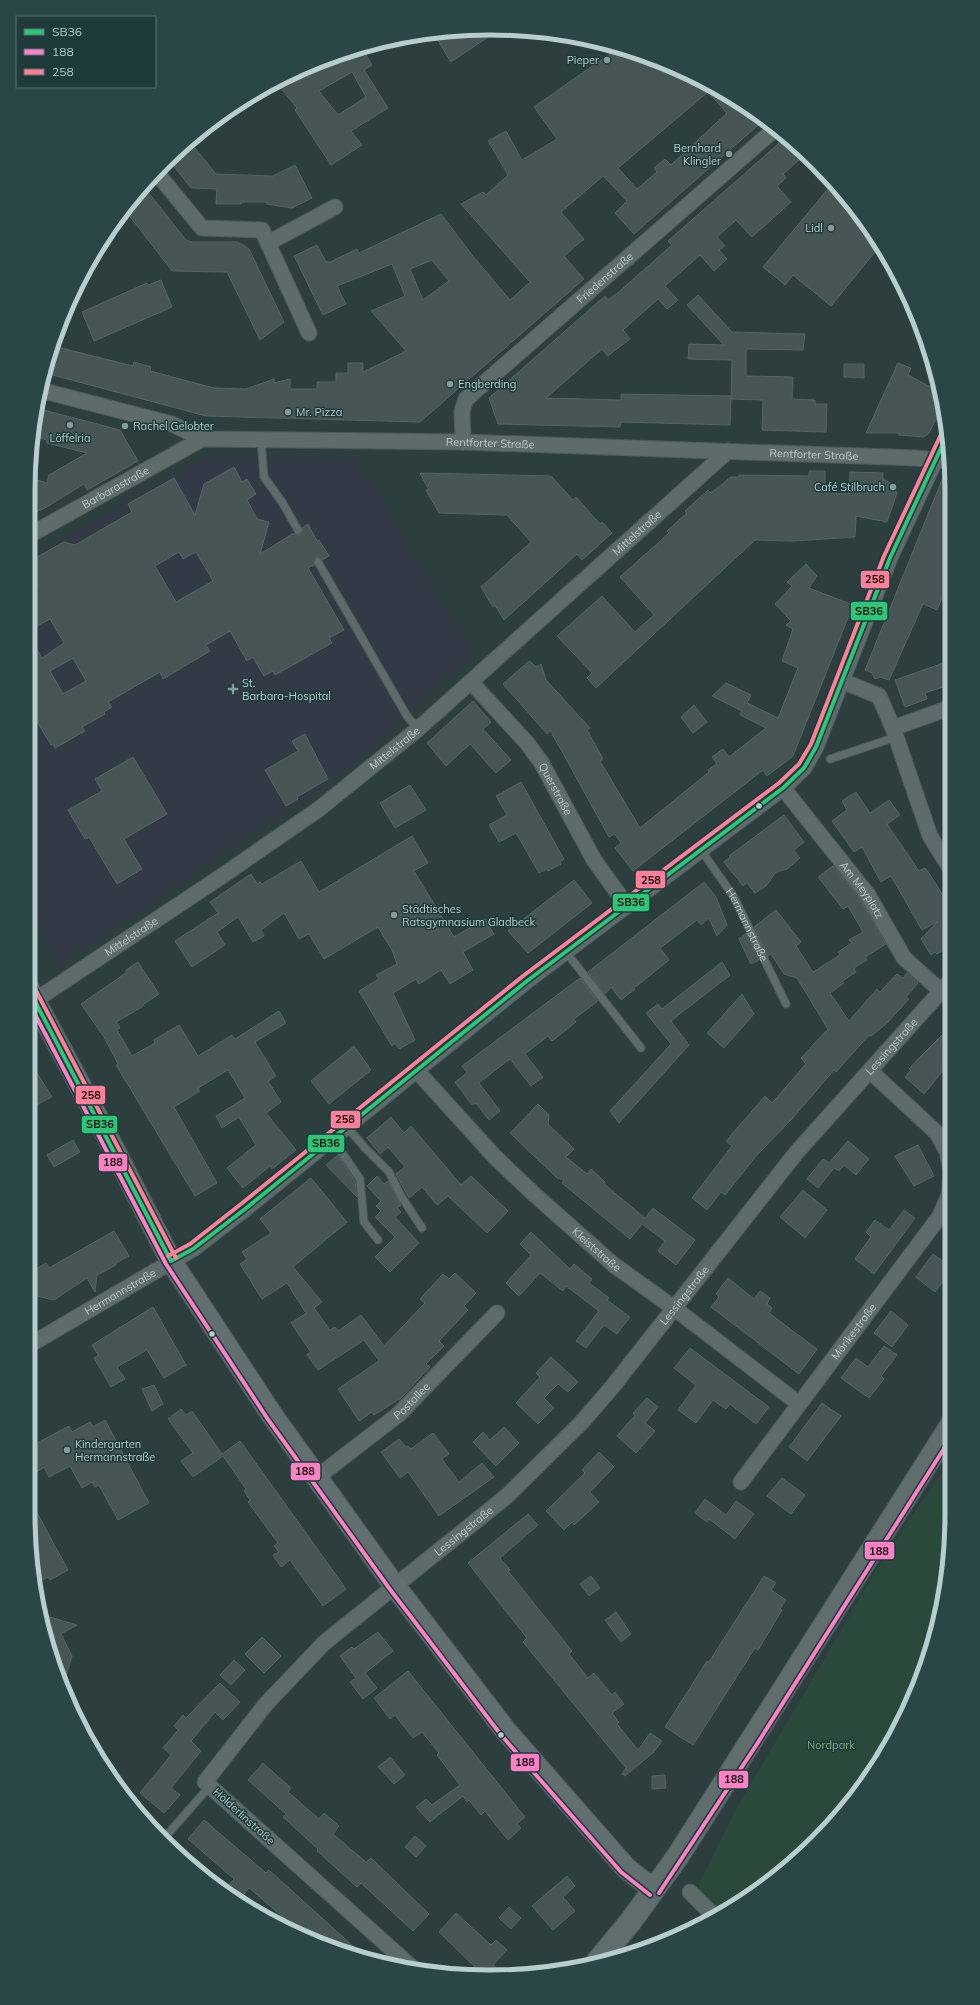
<svg xmlns="http://www.w3.org/2000/svg" width="980" height="2005" viewBox="0 0 980 2005" font-family="Mulish,sans-serif">
<rect width="100%" height="100%" fill="#2d3e3e"/>
<polygon fill="#323b45" points="204,457 358,459 470,650 471,658 344,772 58,967 28,917 28,559"/>
<g fill="#2b493b">
<polygon points="952,1459 952,1515 943,1605 917,1692 874,1771 837,1820 771,1882 720,1914 697,1888 735,1811 888,1550"/>
<polygon points="670,1927 681,1935 637,1953 643,1945"/>
</g>
<g fill="#475555" stroke="#556565" fill-rule="evenodd">
<polygon points="490,28 500,29 451,62 434,34"/>
<path d="M 362,48 L 372,65 L 364,70 L 388,108 L 351,131 L 362,145 L 331,165 L 295,110 L 297,108 L 280,87 L 302,69 L 308,77 L 341,58 L 338,56 ZM 352,72 L 366,97 L 338,115 L 319,91 Z"/>
<path d="M 618,48 L 667,63 L 764,120 L 634,234 L 615,213 L 627,201 L 603,176 L 561,212 L 584,239 L 564,256 L 584,279 L 420,422 L 206,416 L 45,373 L 53,346 L 133,366 L 134,362 L 151,367 L 150,371 L 214,388 L 246,389 L 274,379 L 274,383 L 290,379 L 290,389 L 317,389 L 317,382 L 336,382 L 336,373 L 348,373 L 348,363 L 363,363 L 363,372 L 406,351 L 371,311 L 405,296 L 392,264 L 337,286 L 346,304 L 323,315 L 294,256 L 317,245 L 326,262 L 330,262 L 357,249 L 359,253 L 441,214 L 472,255 L 510,300 L 530,282 L 461,204 L 483,192 L 486,195 L 508,175 L 488,141 L 506,131 L 522,160 L 557,139 L 534,107 ZM 708,92 L 727,113 L 671,165 L 665,159 L 654,168 L 657,172 L 637,189 L 618,168 ZM 432,260 L 449,281 L 423,300 L 410,269 Z"/>
<polygon points="785,138 804,156 783,174 786,178 777,186 791,202 752,237 736,220 717,237 725,246 719,250 727,259 714,271 700,255 665,286 678,300 667,309 658,299 623,330 630,339 608,356 602,349 546,398 621,400 621,394 731,396 730,425 621,422 620,427 498,424 489,398 605,296 608,300 621,290 672,245 668,241"/>
<polygon points="190,142 216,174 273,176 295,165 312,198 292,208 267,204 267,202 241,202 241,204 216,204 217,189 191,188 169,160"/>
<polygon points="832,184 857,209 879,247 831,306 793,275 785,285 763,267"/>
<polygon points="144,187 186,240 192,242 238,242 249,249 284,322 260,340 227,272 172,271 125,210"/>
<polygon points="161,280 172,307 94,341 82,312 147,283 148,285"/>
<polygon points="698,295 732,332 805,334 803,350 746,349 746,376 793,377 792,399 815,400 815,404 827,404 826,432 762,430 763,400 731,399 732,360 688,359 689,344 724,345 687,305"/>
<polygon points="898,363 911,368 908,375 938,391 942,408 929,433 924,437 899,435 899,433 866,433"/>
<polygon points="844,364 864,364 864,378 844,377"/>
<polygon points="36,408 120,430 138,461 87,490 84,484 45,508 28,516 28,485 37,480 47,483 49,475 87,453 47,443 47,440 33,436"/>
<path d="M 234,467 L 242,482 L 247,479 L 256,494 L 247,500 L 257,519 L 269,522 L 260,554 L 294,533 L 298,535 L 301,534 L 302,528 L 308,524 L 317,541 L 319,540 L 329,556 L 322,560 L 318,557 L 315,558 L 314,565 L 308,568 L 344,630 L 329,638 L 332,643 L 275,675 L 273,671 L 264,676 L 253,657 L 247,661 L 230,631 L 206,645 L 210,651 L 163,679 L 160,672 L 108,702 L 112,707 L 104,712 L 105,714 L 82,727 L 85,731 L 55,748 L 53,744 L 51,745 L 28,706 L 28,635 L 42,658 L 64,643 L 50,619 L 28,631 L 28,592 L 38,586 L 28,569 L 30,561 L 64,542 L 75,545 L 132,512 L 128,504 L 174,478 L 195,515 L 204,484 ZM 179,552 L 183,559 L 196,552 L 213,581 L 176,602 L 155,566 ZM 73,658 L 86,681 L 63,694 L 50,671 Z"/>
<polygon points="946,470 948,470 949,601 942,598 937,610 923,604 889,680 880,677 875,679 872,673 865,670"/>
<polygon points="809,471 825,471 825,493 849,494 850,472 883,473 883,479 892,484 897,493 887,522 856,516 855,537 792,541 755,540 596,688 587,678 592,673 557,636 602,596 635,632 654,615 620,577 669,533 667,531 687,513 685,511 708,490 711,493 731,477 739,477 739,475 809,476"/>
<polygon points="420,473 551,476 573,500 576,497 600,524 602,522 612,533 582,560 577,554 504,620 495,605 493,607 481,587 531,542 507,515 439,513 426,490 429,490"/>
<polygon points="806,564 817,576 809,588 853,605 793,756 767,776 763,770 633,871 615,848 621,843 615,834 609,837 550,730 547,734 503,684 529,661 537,667 541,664 546,680 590,728 587,730 603,759 600,761 640,828 709,772 708,770 717,764 712,757 723,749 729,757 766,728 740,715 742,711 712,696 726,683 751,695 747,703 778,718 798,668 782,661 793,629 786,625 791,621 775,604 792,586 787,582"/>
<polygon points="949,661 949,685 925,693 927,699 905,707 895,680"/>
<polygon points="473,701 491,722 483,729 511,760 496,773 470,744 446,766 427,743"/>
<polygon points="694,705 707,722 693,733 681,717"/>
<polygon points="305,734 328,779 297,797 298,799 286,806 265,770 298,751 292,741"/>
<polygon points="133,757 167,814 124,839 142,869 117,884 89,837 85,839 68,810 102,791 95,779"/>
<polygon points="521,782 564,859 560,862 561,864 548,871 547,869 539,873 516,833 499,842 489,825 507,815 496,796"/>
<polygon points="410,785 426,810 395,828 380,803"/>
<polygon points="856,792 870,813 889,800 900,815 887,824 919,871 925,868 929,873 950,907 950,946 937,954 935,952 931,955 921,939 938,921 922,930 891,876 881,882 862,847 854,852 832,821 847,810 842,801"/>
<polygon points="784,815 804,842 794,850 800,858 787,869 776,872 766,886 755,893 747,883 743,886 724,862 730,857 729,856"/>
<polygon points="412,836 428,863 414,871 454,937 485,919 494,934 463,952 473,970 450,984 441,970 419,984 416,979 393,993 415,1040 399,1049 395,1043 392,1046 359,991 379,979 376,975 397,964 392,950 378,927 324,959 309,934 299,939 284,913 261,930 264,936 253,942 238,917 217,932 225,945 192,967 175,941 218,913 210,902 251,874 257,884 260,882 262,884 301,861 319,892"/>
<polygon points="833,866 861,900 886,944 865,957 867,960 854,968 856,972 842,981 844,983 830,993 849,1021 877,989 880,992 897,974 903,978 907,973 918,983 906,997 909,999 887,1023 871,1036 869,1035 836,1072 834,1070 791,1120 757,1155 725,1195 721,1192 707,1210 692,1198 732,1146 726,1141 765,1096 772,1103 806,1064 801,1058 828,1029 797,978 784,974 771,954 768,956 754,927 776,910 801,942 796,946 813,972 840,955 838,952 852,943 849,940 863,932 848,906 843,909 818,877"/>
<polygon points="574,880 592,903 528,953 508,931"/>
<polygon points="704,882 716,897 727,925 717,936 709,918 701,925 697,920 660,948 669,960 634,988 635,989 621,1000 611,987 605,994 588,972"/>
<polygon points="746,933 759,960 751,964 739,939"/>
<polygon points="138,962 159,994 144,1004 142,1007 116,1022 120,1028 117,1030 132,1056 155,1043 154,1040 179,1025 198,1056 232,1035 235,1039 279,1011 286,1023 255,1042 276,1076 268,1081 281,1102 266,1113 296,1150 272,1169 270,1166 243,1188 227,1168 256,1145 239,1117 222,1128 216,1116 245,1098 228,1070 198,1088 200,1091 174,1107 217,1183 195,1196 116,1065 118,1064 104,1037 81,1004 126,973 126,970"/>
<polygon points="722,962 730,975 671,1021 689,1045 619,1123 610,1111 671,1044 646,1013 658,1004 662,1009"/>
<polygon points="580,978 598,1001 574,1019 576,1022 552,1041 548,1036 525,1054 543,1077 531,1086 510,1059 479,1083 500,1111 489,1120 476,1103 472,1105 455,1082 467,1073 462,1066"/>
<polygon points="742,994 754,1014 724,1048 707,1033"/>
<polygon points="950,1027 950,1062 924,1094 905,1077 911,1070 909,1069 920,1057"/>
<polygon points="354,1046 371,1070 329,1104 311,1081"/>
<polygon points="28,1059 52,1097 28,1109"/>
<polygon points="538,1104 549,1115 548,1124 574,1149 566,1157 587,1174 591,1169 605,1182 604,1184 645,1218 653,1208 695,1240 676,1265 658,1251 665,1241 642,1224 630,1239 562,1183 564,1180 557,1178 510,1133"/>
<polygon points="391,1117 404,1133 411,1126 461,1185 471,1176 508,1211 487,1233 448,1196 437,1205 422,1187 409,1198 396,1174 405,1167 388,1147 380,1154 367,1138"/>
<polygon points="73,1140 80,1152 54,1167 47,1155"/>
<polygon points="848,1141 869,1159 856,1175 844,1165 839,1171 834,1168 818,1188 807,1179 823,1159 829,1163"/>
<polygon points="918,1145 934,1176 914,1186 895,1156"/>
<polygon points="338,1155 355,1181 357,1197 326,1165"/>
<polygon points="377,1176 384,1184 388,1181 401,1205 397,1208 401,1212 395,1217 419,1243 390,1272 375,1257 395,1237 375,1217 381,1211 376,1206 381,1201 367,1186"/>
<polygon points="311,1178 347,1222 293,1267 322,1302 314,1308 330,1330 335,1327 338,1331 361,1315 384,1346 425,1303 420,1299 443,1274 449,1279 455,1273 476,1293 464,1306 468,1310 439,1341 444,1346 426,1364 430,1367 401,1398 374,1415 372,1412 359,1421 338,1389 379,1361 364,1340 318,1370 307,1355 311,1352 291,1323 306,1313 287,1283 262,1299 240,1264 247,1259 242,1252 271,1233 260,1219"/>
<polygon points="803,1190 827,1210 805,1238 780,1217"/>
<polygon points="904,1210 915,1218 874,1274 855,1259 871,1237 866,1232 875,1220 889,1230"/>
<polygon points="114,1231 129,1256 116,1263 116,1265 97,1275 95,1292 87,1278 54,1300 28,1294 28,1274 46,1263 49,1268"/>
<polygon points="531,1232 570,1269 574,1264 592,1279 589,1283 609,1298 607,1300 630,1317 617,1334 604,1325 586,1348 576,1341 599,1311 566,1286 563,1291 540,1273 519,1296 506,1283 531,1255 520,1244"/>
<polygon points="933,1254 951,1267 951,1270 935,1292 916,1277"/>
<polygon points="728,1278 754,1299 760,1291 770,1298 767,1304 772,1308 769,1313 817,1349 799,1374 711,1307 719,1297 716,1294"/>
<polygon points="153,1307 186,1365 164,1378 147,1350 117,1367 125,1379 111,1387 94,1358 98,1355 92,1345"/>
<polygon points="891,1311 908,1325 892,1347 874,1333"/>
<polygon points="884,1346 897,1355 881,1376 884,1379 869,1398 841,1378 856,1358 868,1367"/>
<polygon points="690,1348 769,1407 756,1424 730,1404 726,1409 713,1400 696,1423 678,1410 696,1385 674,1368"/>
<polygon points="551,1357 578,1382 568,1392 558,1384 544,1398 554,1408 538,1424 516,1403 540,1377 536,1373"/>
<polygon points="154,1385 163,1404 152,1411 142,1389"/>
<polygon points="647,1398 658,1407 645,1423 655,1431 636,1453 617,1436 635,1415 633,1413"/>
<polygon points="822,1403 841,1416 807,1461 789,1447"/>
<polygon points="181,1409 186,1415 192,1411 222,1454 240,1441 346,1589 323,1606 290,1560 281,1567 273,1555 279,1552 274,1546 278,1543 248,1502 250,1500 244,1491 246,1489 223,1456 193,1477 181,1461 193,1453 168,1419"/>
<polygon points="105,1420 149,1503 118,1520 99,1485 95,1487 92,1482 82,1488 70,1466 49,1477 44,1467 28,1479 28,1448 69,1426 72,1432 90,1422 93,1427"/>
<polygon points="504,1427 519,1443 496,1466 473,1442 483,1432 490,1440"/>
<polygon points="433,1433 449,1454 442,1459 459,1482 482,1463 494,1477 439,1516 408,1472 400,1478 381,1452 399,1439 406,1447 408,1446 411,1449"/>
<polygon points="599,1452 614,1467 590,1492 599,1502 574,1525 572,1522 564,1530 546,1511 585,1473 582,1470"/>
<polygon points="782,1478 805,1495 791,1514 767,1496"/>
<polygon points="28,1496 68,1570 50,1580 48,1577 43,1580 37,1568 33,1570"/>
<polygon points="705,1499 726,1515 736,1501 754,1514 735,1539 709,1519 707,1522 695,1513"/>
<polygon points="528,1514 538,1525 500,1558 510,1570 508,1571 572,1651 569,1654 588,1678 594,1673 612,1695 615,1692 624,1704 612,1713 619,1722 617,1724 638,1750 650,1733 662,1741 654,1752 625,1776 622,1774 626,1768 523,1642 527,1638 468,1563"/>
<polygon points="591,1576 600,1588 589,1596 580,1584"/>
<polygon points="764,1576 776,1583 771,1590 786,1600 780,1609 782,1610 758,1650 755,1648 693,1745 665,1727 707,1661 709,1662"/>
<polygon points="616,1612 631,1634 621,1642 605,1620"/>
<polygon points="50,1617 77,1625 61,1634 72,1656 63,1686 53,1664 45,1635"/>
<polygon points="378,1632 393,1651 365,1673 377,1688 363,1699 350,1682 356,1678 340,1656 352,1647 354,1649"/>
<polygon points="262,1637 281,1656 264,1673 245,1654"/>
<polygon points="234,1660 245,1670 231,1685 220,1675"/>
<polygon points="408,1671 525,1817 517,1824 521,1828 508,1840 485,1811 481,1815 469,1800 467,1802 463,1796 430,1822 416,1807 426,1799 432,1805 460,1785 437,1755 439,1753 422,1732 413,1738 395,1715 390,1719 374,1698"/>
<polygon points="220,1683 240,1702 223,1720 215,1712 191,1741 201,1751 171,1788 180,1795 164,1813 140,1793 171,1755 163,1748 178,1730 174,1726 183,1715 186,1718"/>
<polygon points="390,1757 405,1775 394,1784 378,1767"/>
<polygon points="263,1763 291,1788 288,1792 319,1819 324,1813 339,1826 333,1834 366,1862 371,1858 429,1914 413,1931 361,1883 357,1887 317,1851 318,1849 283,1817 286,1814 248,1780"/>
<polygon points="665,1775 666,1788 652,1789 652,1776"/>
<polygon points="204,1820 266,1873 269,1870 366,1958 313,1942 295,1933 298,1930 249,1888 240,1899 227,1887 234,1879 188,1839"/>
<polygon points="415,1836 426,1846 416,1857 405,1847"/>
<polygon points="567,1876 575,1886 563,1897 575,1911 553,1930 532,1906"/>
<polygon points="509,1907 521,1918 511,1929 499,1918"/>
<polygon points="456,1913 491,1945 496,1940 507,1950 493,1965 504,1975 467,1976 475,1967 439,1932"/>
</g>
<g fill="none" stroke-linecap="round" stroke-linejoin="round">
<defs>
<g id="lane">
<polyline points="261,440 264,477 282,502 298,530"/>
<polyline points="318,562 407,716 418,729"/>
<polyline points="830,759 896,737"/>
<path id="s1" d="M 701,850 L 734,897 L 786,1004"/>
<polyline points="566,952 641,1048"/>
<polyline points="346,1126 366,1149 389,1172 401,1196 422,1228"/>
<polyline points="332,1138 360,1179 364,1222 378,1240"/>
<polyline points="166,1836 210,1786"/>
</g>
<g id="street">
<polyline points="156,172 202,228 262,230 309,333"/>
<polyline points="268,243 335,207"/>
<path id="s2" d="M 40,390 L 172,424 L 202,439 L 463,442 L 916,458 L 948,461"/>
<path id="s3" d="M 463,442 L 462,411 L 466,399 L 776,128"/>
<path id="s4" d="M 28,536 L 202,439"/>
<polyline points="842,681 879,696 893,728 930,836 950,868"/>
<path id="s5" d="M 471,682 L 527,743 L 541,762 L 594,860 L 627,906"/>
<polyline points="893,728 949,708"/>
<path id="s6" d="M 783,788 L 868,895 L 904,958 L 941,991"/>
<path id="s7" d="M 28,1005 L 222,876 L 319,809 L 418,729 L 728,451"/>
<path id="s8" d="M 416,1070 L 495,1157 L 536,1196 L 614,1265 L 674,1308 L 799,1404"/>
<polyline points="870,1071 937,1133 947,1151 951,1171"/>
<path id="s9" d="M 28,1346 L 193,1249 L 245,1209 L 527,981 L 783,788 L 804,768 L 816,747 L 890,558 L 948,433"/>
<path id="s10" d="M 316,1478 L 399,1414 L 497,1313"/>
<path id="s11" d="M 741,1482 L 940,1216 L 949,1195 L 951,1173"/>
<polyline points="690,1892 715,1917"/>
<path id="s12" d="M 415,1970 L 205,1782 L 266,1704 L 324,1643 L 507,1496 L 582,1422 L 613,1386 L 796,1153 L 950,981"/>
</g>
<polyline id="secondary" points="28,988 105,1132 171,1261 272,1415 394,1585 506,1731 626,1868 654,1890"/>
<polyline id="primary" points="597,1962 631,1921 678,1856 952,1424"/>
</defs>
<use href="#lane" stroke="#4d5a5a" stroke-width="9"/>
<use href="#street" stroke="#4d5a5a" stroke-width="17"/>
<use href="#secondary" stroke="#4d5a5a" stroke-width="23"/>
<use href="#primary" stroke="#4b5a5b" stroke-width="24"/>
<use href="#lane" stroke="#5e6b6b" stroke-width="7"/>
<use href="#street" stroke="#5e6b6b" stroke-width="15"/>
<use href="#secondary" stroke="#626f70" stroke-width="21"/>
<use href="#primary" stroke="#606d6d" stroke-width="22"/>
<defs>
<g id="bus-1">
<polyline points="28,988 171,1261"/>
<polyline points="171,1261 193,1249 245,1209 527,981 783,788 804,768 816,747 890,558 948,433"/>
</g>
<g id="bus-2">
<polyline points="28,1001 166,1264 267,1418 389,1588 501,1735 621,1872 650,1895"/>
<polyline points="659,1893 757,1744 952,1436"/>
</g>
<g id="bus-3">
<polyline points="33,985 176,1258"/>
<polyline points="168,1256 190,1244 241,1204 523,976 779,783 799,764 811,744 884,556 943,430"/>
</g>
</defs>
<use href="#bus-1" stroke="#1f3a3b" stroke-width="7"/>
<use href="#bus-2" stroke="#1f3a3b" stroke-width="7"/>
<use href="#bus-3" stroke="#1f3a3b" stroke-width="7"/>
<use href="#bus-1" stroke="#2dc577" stroke-width="4"/>
<use href="#bus-2" stroke="#ff80c5" stroke-width="4"/>
<use href="#bus-3" stroke="#ff8098" stroke-width="4"/>
</g>
<g fill="#879b9c" stroke="#1f3a3b" stroke-width="1.5">
<circle cx="607" cy="60" r="4"/>
<circle cx="729" cy="154" r="4"/>
<circle cx="831" cy="228" r="4"/>
<circle cx="450" cy="384" r="4"/>
<circle cx="288" cy="412" r="4"/>
<circle cx="70" cy="425" r="4"/>
<circle cx="125" cy="426" r="4"/>
<circle cx="893" cy="487" r="4"/>
<path d="M231 683h4v4h4v4h-4v4h-4v-4h-4v-4h4z"/>
<circle cx="394" cy="915" r="4"/>
<circle cx="67" cy="1450" r="4"/>
</g>
<g fill="#b8cdce" stroke="#1f3a3b" stroke-width="1.5">
<circle cx="759" cy="806" r="3.5"/>
<circle cx="212" cy="1334" r="3.5"/>
<circle cx="501" cy="1735" r="3.5"/>
</g>
<g text-anchor="middle" dominant-baseline="central" stroke-width="3" stroke-linejoin="round" paint-order="stroke">
<g font-size="11" fill="#b8cdce" stroke="#1f3a3b" text-anchor="start">
<text x="599" y="60" text-anchor="end">Pieper</text>
<text x="721" y="148" text-anchor="end">Bernhard<tspan x="721" dy="13">Klingler</tspan></text>
<text x="823" y="228" text-anchor="end">Lidl</text>
<text x="458" y="384">Engberding</text>
<text x="296" y="412">Mr. Pizza</text>
<text x="133" y="426">Rachel Gelobter</text>
<text x="70" y="438" text-anchor="middle">Löffelria</text>
<text x="885" y="487" text-anchor="end">Café Stilbruch</text>
<text x="242" y="683">St.<tspan x="242" dy="13">Barbara-Hospital</tspan></text>
<text x="402" y="909">Städtisches<tspan x="402" dy="13">Ratsgymnasium Gladbeck</tspan></text>
<text x="75" y="1444">Kindergarten<tspan x="75" dy="13">Hermannstraße</tspan></text>
</g>
<g font-size="11" fill="#b8cdce" stroke="#1f3a3b">
<text stroke="none"><textPath href="#s3" startOffset="228">Friedenstraße</textPath></text>
<text stroke="none"><textPath href="#s2" startOffset="458">Rentforter Straße</textPath></text>
<text stroke="none"><textPath href="#s2" startOffset="782">Rentforter Straße</textPath></text>
<text stroke="none"><textPath href="#s4" startOffset="100">Barbarastraße</textPath></text>
<text stroke="none"><textPath href="#s7" startOffset="772">Mittelstraße</textPath></text>
<text stroke="none"><textPath href="#s7" startOffset="448">Mittelstraße</textPath></text>
<text stroke="none"><textPath href="#s5" startOffset="137">Querstraße</textPath></text>
<text stroke="none"><textPath href="#s6" startOffset="129">Am Meyplatz</textPath></text>
<text stroke="none"><textPath href="#s1" startOffset="88">Hermannstraße</textPath></text>
<text stroke="none"><textPath href="#s7" startOffset="124">Mittelstraße</textPath></text>
<text stroke="none"><textPath href="#s12" startOffset="1292">Lessingstraße</textPath></text>
<text stroke="none"><textPath href="#s8" startOffset="255">Kleiststraße</textPath></text>
<text stroke="none"><textPath href="#s9" startOffset="107">Hermannstraße</textPath></text>
<text stroke="none"><textPath href="#s12" startOffset="968">Lessingstraße</textPath></text>
<text stroke="none"><textPath href="#s11" startOffset="188">Mörikestraße</textPath></text>
<text stroke="none"><textPath href="#s10" startOffset="123">Postallee</textPath></text>
<text stroke="none"><textPath href="#s12" startOffset="644">Lessingstraße</textPath></text>
<text transform="translate(244 1816) rotate(42)">Hölderlinstraße</text>
</g>
<g font-size="11" fill="#8caa7c" stroke="#1f3a3b">
<text x="831" y="1745">Nordpark</text>
</g>
</g>
<path d="M0 0H980V2005H0ZM490 35H490A455 455 0 0 1 945 490V1515A455 455 0 0 1 490 1970H490A455 455 0 0 1 35 1515V490A455 455 0 0 1 490 35Z" fill="#2b4647" fill-rule="evenodd"/>
<path fill="none" stroke="#b8cdce" stroke-width="5" d="M490 35H490A455 455 0 0 1 945 490V1515A455 455 0 0 1 490 1970H490A455 455 0 0 1 35 1515V490A455 455 0 0 1 490 35Z"/>
<g stroke="#1f3a3b" stroke-width="1.5">
<rect x="860" y="570" width="30" height="19" rx="4" fill="#ff8098"/>
<rect x="850" y="601" width="38" height="20" rx="4" fill="#2dc577"/>
<rect x="635" y="870" width="31" height="19" rx="4" fill="#ff8098"/>
<rect x="612" y="893" width="38" height="19" rx="4" fill="#2dc577"/>
<rect x="75" y="1085" width="31" height="20" rx="4" fill="#ff8098"/>
<rect x="330" y="1110" width="31" height="19" rx="4" fill="#ff8098"/>
<rect x="81" y="1115" width="37" height="19" rx="4" fill="#2dc577"/>
<rect x="307" y="1134" width="38" height="19" rx="4" fill="#2dc577"/>
<rect x="98" y="1153" width="30" height="19" rx="4" fill="#ff80c5"/>
<rect x="290" y="1462" width="31" height="19" rx="4" fill="#ff80c5"/>
<rect x="864" y="1541" width="31" height="19" rx="4" fill="#ff80c5"/>
<rect x="510" y="1753" width="30" height="19" rx="4" fill="#ff80c5"/>
<rect x="718" y="1770" width="31" height="19" rx="4" fill="#ff80c5"/>
</g>
<g font-size="11" text-anchor="middle" font-weight="bold" fill="#111">
<text x="875" y="583">258</text>
<text x="869" y="615">SB36</text>
<text x="651" y="884">258</text>
<text x="631" y="906">SB36</text>
<text x="91" y="1099">258</text>
<text x="345" y="1123">258</text>
<text x="100" y="1128">SB36</text>
<text x="326" y="1147">SB36</text>
<text x="113" y="1166">188</text>
<text x="305" y="1475">188</text>
<text x="879" y="1555">188</text>
<text x="525" y="1766">188</text>
<text x="734" y="1783">188</text>
</g>
<rect x="16" y="16" width="140" height="72" fill="#1f3a3b" stroke="#5c7576"/>
<rect x="24" y="29" width="20" height="6" fill="#2dc577" stroke="#5c7576"/>
<text x="52" y="36" font-size="12" fill="#b8cdce">SB36</text>
<rect x="24" y="49" width="20" height="6" fill="#ff80c5" stroke="#5c7576"/>
<text x="52" y="56" font-size="12" fill="#b8cdce">188</text>
<rect x="24" y="69" width="20" height="6" fill="#ff8098" stroke="#5c7576"/>
<text x="52" y="76" font-size="12" fill="#b8cdce">258</text>
</svg>
